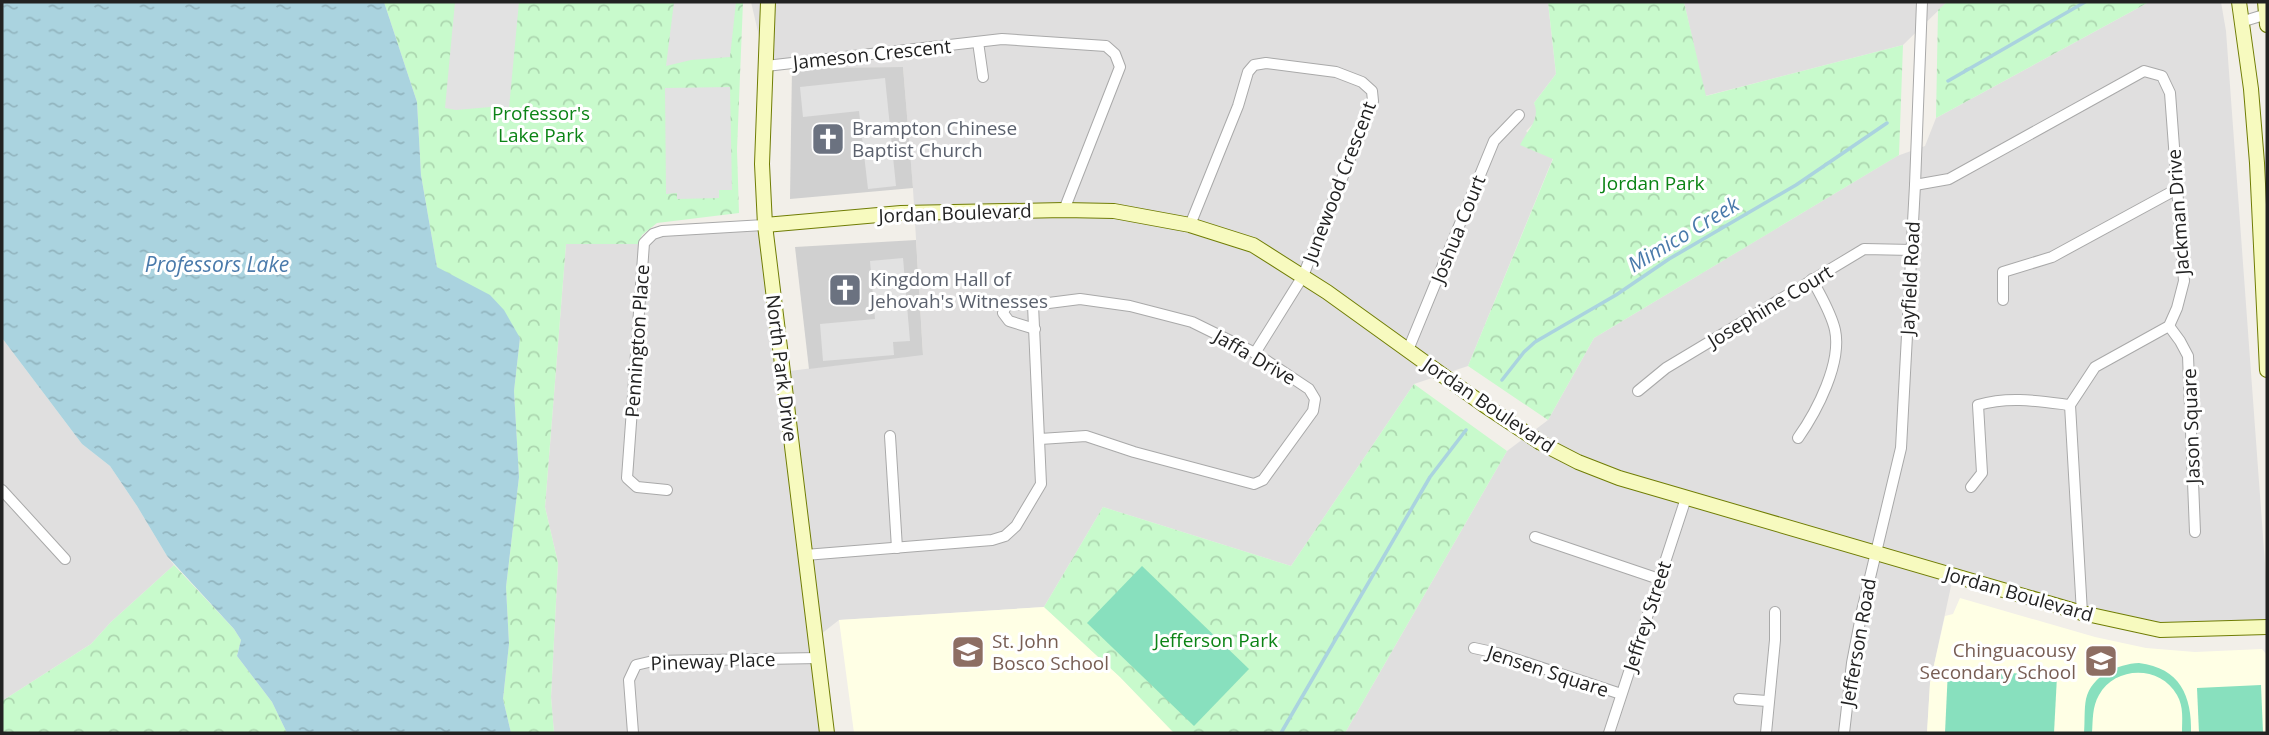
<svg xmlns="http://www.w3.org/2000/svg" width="2269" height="735" viewBox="0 0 2269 735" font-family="'Open Sans',sans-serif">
<defs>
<pattern id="park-crowns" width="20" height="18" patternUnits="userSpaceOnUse" patternTransform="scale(1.75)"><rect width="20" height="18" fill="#c8facc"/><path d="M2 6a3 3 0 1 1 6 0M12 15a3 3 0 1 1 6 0" fill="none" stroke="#acd6af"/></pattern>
<pattern id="water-ripples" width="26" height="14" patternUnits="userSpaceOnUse" patternTransform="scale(1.75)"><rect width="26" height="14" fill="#aad3df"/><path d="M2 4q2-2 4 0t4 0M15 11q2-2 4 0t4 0" fill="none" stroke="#92b5bf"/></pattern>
</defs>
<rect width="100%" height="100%" fill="#f2efe9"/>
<g fill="#e0dfdf">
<polygon points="751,2 1548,2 1556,74 1534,103 1537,109 1535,122 1526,131 1553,158 1468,366 1414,384 1291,566 1103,507 1044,607 839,620 816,638 827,733 554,733 551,697 558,563 545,507 566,244 637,244 653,234 765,225 782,372 923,354 913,189 903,67 792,68 766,66"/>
<polygon points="1684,2 1947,2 1903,45 1705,96"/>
<polygon points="2149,2 2221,2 2226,31 2267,591 2267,627 2160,630 1953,577 1930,683 1927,733 1345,733 1507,451 1548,420 1594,338 1897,156 1925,146 1936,118"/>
<polygon points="2,338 82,444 110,466 137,506 167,556 174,565 111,622 91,644 2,701"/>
</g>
<g fill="#ffffe5">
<polygon points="1960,598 2095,637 2146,648 2195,652 2262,649 2267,655 2267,733 1927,733 1930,683 1945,616 1953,614"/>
<polygon points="1044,607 1120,677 1174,733 854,733 839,620"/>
</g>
<g fill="#d0d0d0">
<polygon points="903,67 913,188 790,199 792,68"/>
<polygon points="916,240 923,355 809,369 795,247"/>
</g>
<g fill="url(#park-crowns)">
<polygon points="384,2 743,2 737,150 739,213 657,223 642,235 638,244 566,244 545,507 558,563 551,697 554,733 511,733 503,699 509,644 506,587 519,477 514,391 520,338 452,277 437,267 421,175 417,102"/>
<path d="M 1548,2 L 1684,2 L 1706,96 L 1903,45 L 1899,155 L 1594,338 L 1548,420 L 1468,366 L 1553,159 L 1520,145 C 1527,130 1541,120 1534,103 L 1556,74 Z"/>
<polygon points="1947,2 2149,2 1936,118 1938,10"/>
<polygon points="1414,384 1507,451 1345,733 1174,733 1120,677 1044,607 1103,507 1291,566"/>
<polygon points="174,565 234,629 241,640 237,656 272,702 287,733 2,733 2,701 91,644 111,622"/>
</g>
<g fill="#88e0be">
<polygon points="1142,566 1249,669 1194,726 1087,623"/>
<path d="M 2139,663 C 2180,668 2192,696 2191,733 L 2182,733 C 2182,720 2184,707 2177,695 C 2160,665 2115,666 2099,695 C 2092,707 2093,720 2092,733 L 2084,733 C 2085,722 2084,709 2086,699 C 2092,675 2118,664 2139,663 Z"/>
<polygon points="1948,669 2057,676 2054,733 1945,733"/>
<polygon points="2261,685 2263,733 2199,733 2197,688"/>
</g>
<g fill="#e2e2e2">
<polygon points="455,2 519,2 509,108 502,106 456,110 445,108"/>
<polygon points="674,2 736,2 730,57 691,60 666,66"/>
<polygon points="885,78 896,186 868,189 859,111 803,117 800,87"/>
<polygon points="730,87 732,190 719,190 719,198 677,199 677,193 666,194 665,88"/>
<polygon points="903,258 910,341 893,342 894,355 823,361 820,324 875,319 870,261"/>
</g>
<polygon fill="url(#water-ripples)" points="2,2 384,2 417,102 421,175 437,267 490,295 504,310 520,338 514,391 519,477 506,587 509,644 503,699 511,733 287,733 272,702 237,656 241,640 234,629 167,556 137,506 110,466 82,444 2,338"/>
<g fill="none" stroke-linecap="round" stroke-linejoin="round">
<g stroke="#aad3df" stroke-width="3.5">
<polyline points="1948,81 2085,2"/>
<polyline points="1502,380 1524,352 1535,342 1616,295 1669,259 1796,185 1887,123"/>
<polyline points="1281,733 1430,477 1466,430"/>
</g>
<defs>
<g id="street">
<polyline points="2241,22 2267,14"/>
<polyline points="978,42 983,77"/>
<polyline points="766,66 1002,39 1106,46 1115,54 1120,67 1064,210"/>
<polyline points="1915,185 1949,179 2144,71 2162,76 2170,93 2184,281 2177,308 2169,326 2095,367 2070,405 2082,613"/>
<polyline points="1190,225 1238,106 1248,72 1254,65 1266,63 1336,72 1362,82 1372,91 1373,101 1303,276 1255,353"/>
<polyline points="2003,300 2003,272 2052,257 2177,189"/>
<polyline points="1033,305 1007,304 1003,313 1009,321 1035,329"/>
<polyline points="2169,326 2180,341 2188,356 2195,532"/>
<polyline points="1408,350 1494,141 1519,115"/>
<polyline points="1638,391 1666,368 1864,249 1912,250"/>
<polyline points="890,436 897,548"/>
<path d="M 1798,438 C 1817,411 1842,363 1835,330 C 1831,312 1820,295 1812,279"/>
<path d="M 1971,487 L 1982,473 L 1978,405 C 2009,396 2038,401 2070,405"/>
<polyline points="2,490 65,559"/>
<polyline points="667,490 637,487 627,478 644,243 653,234 662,231 765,225"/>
<polyline points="1535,537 1659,579"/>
<polyline points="805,555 992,540 1005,536 1016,526 1041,484 1033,305 1080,299 1130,306 1192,322 1255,353 1309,389 1315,399 1313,411 1263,480 1254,484 1134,452 1086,436 1040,439"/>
<polyline points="1474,648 1497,653 1621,694"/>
<polyline points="1739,699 1767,701"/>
<polyline points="633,733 629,680 636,665 653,661 819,658"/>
<polyline points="1609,733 1686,498"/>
<polyline points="1766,733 1775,640 1775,612"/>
<polyline points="1844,733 1852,663 1862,611 1901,448 1915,185 1922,2"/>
</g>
<g id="secondary">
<polyline points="768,2 762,164 765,225 827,733"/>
<polyline points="2239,2 2251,89 2257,163 2267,370"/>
<polyline points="2265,2 2267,25"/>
<polyline points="765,225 901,213 1064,210 1114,211 1190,225 1253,245 1327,292 1484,405 1541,443 1578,462 1619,478 2082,613 2160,630 2267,627"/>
</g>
</defs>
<use href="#street" stroke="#a9a9a9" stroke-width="12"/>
<use href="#secondary" stroke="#707d05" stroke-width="16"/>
<use href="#street" stroke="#fff" stroke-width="10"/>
<use href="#secondary" stroke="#f7fabf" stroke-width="14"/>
</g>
<defs>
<symbol id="church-square" viewBox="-11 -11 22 22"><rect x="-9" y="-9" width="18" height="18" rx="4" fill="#6b7280" stroke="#fff"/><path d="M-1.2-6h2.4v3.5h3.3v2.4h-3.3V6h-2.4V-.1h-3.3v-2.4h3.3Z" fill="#fff"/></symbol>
<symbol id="school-square" viewBox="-11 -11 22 22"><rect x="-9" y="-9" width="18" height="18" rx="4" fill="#8d6e63" stroke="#fff"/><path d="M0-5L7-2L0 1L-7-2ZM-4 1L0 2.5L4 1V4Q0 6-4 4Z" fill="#fff"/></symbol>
</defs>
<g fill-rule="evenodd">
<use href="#church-square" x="809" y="120" width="38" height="38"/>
<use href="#church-square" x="826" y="271" width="38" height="38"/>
<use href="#school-square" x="949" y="633" width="38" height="38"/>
<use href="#school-square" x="2082" y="642" width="38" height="38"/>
</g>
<g text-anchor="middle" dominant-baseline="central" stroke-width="6" stroke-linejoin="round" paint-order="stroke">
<g font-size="19" fill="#222" stroke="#fff">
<text transform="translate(872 54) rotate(-6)">Jameson Crescent</text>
<text transform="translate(1339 182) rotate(-69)">Junewood Crescent</text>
<text transform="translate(2178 212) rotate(-94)">Jackman Drive</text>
<text transform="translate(955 213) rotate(-2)">Jordan Boulevard</text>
<text transform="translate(1458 229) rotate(-68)">Joshua Court</text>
<text transform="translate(1910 278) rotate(-87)">Jayfield Road</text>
<text transform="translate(1770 306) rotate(-31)">Josephine Court</text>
<text transform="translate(637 341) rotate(-86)">Pennington Place</text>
<text transform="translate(1255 357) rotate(30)">Jaffa Drive</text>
<text transform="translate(782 368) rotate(83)">North Park Drive</text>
<text transform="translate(1489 405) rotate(34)">Jordan Boulevard</text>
<text transform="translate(2191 426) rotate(-92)">Jason Square</text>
<text transform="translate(2019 594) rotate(16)">Jordan Boulevard</text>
<text transform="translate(1647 616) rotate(-72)">Jeffrey Street</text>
<text transform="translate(1858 642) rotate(-80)">Jefferson Road</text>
<text transform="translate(713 661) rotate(-2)">Pineway Place</text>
<text transform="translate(1548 671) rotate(18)">Jensen Square</text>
</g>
<g font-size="19" fill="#0c8416" stroke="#fff">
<text x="541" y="113">Professor's<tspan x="541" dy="22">Lake Park</tspan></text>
<text x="1653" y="183">Jordan Park</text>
<text x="1216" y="640">Jefferson Park</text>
</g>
<g font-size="19" fill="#5b616d" stroke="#fff" text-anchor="start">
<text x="852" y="128">Brampton Chinese<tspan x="852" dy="22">Baptist Church</tspan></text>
<text x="870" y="279">Kingdom Hall of<tspan x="870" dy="22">Jehovah's Witnesses</tspan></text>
</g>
<g font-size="19" fill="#785e54" stroke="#fff" text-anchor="start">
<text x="992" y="641">St. John<tspan x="992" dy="22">Bosco School</tspan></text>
<text x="2076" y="650" text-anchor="end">Chinguacousy<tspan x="2076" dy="22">Secondary School</tspan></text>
</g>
<g font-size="21" font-style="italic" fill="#4a7aab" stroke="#fff">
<text transform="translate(1683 234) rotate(-31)">Mimico Creek</text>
<text x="217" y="264">Professors Lake</text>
</g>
</g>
<rect width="2269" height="735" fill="none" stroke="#222222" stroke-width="7"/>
</svg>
